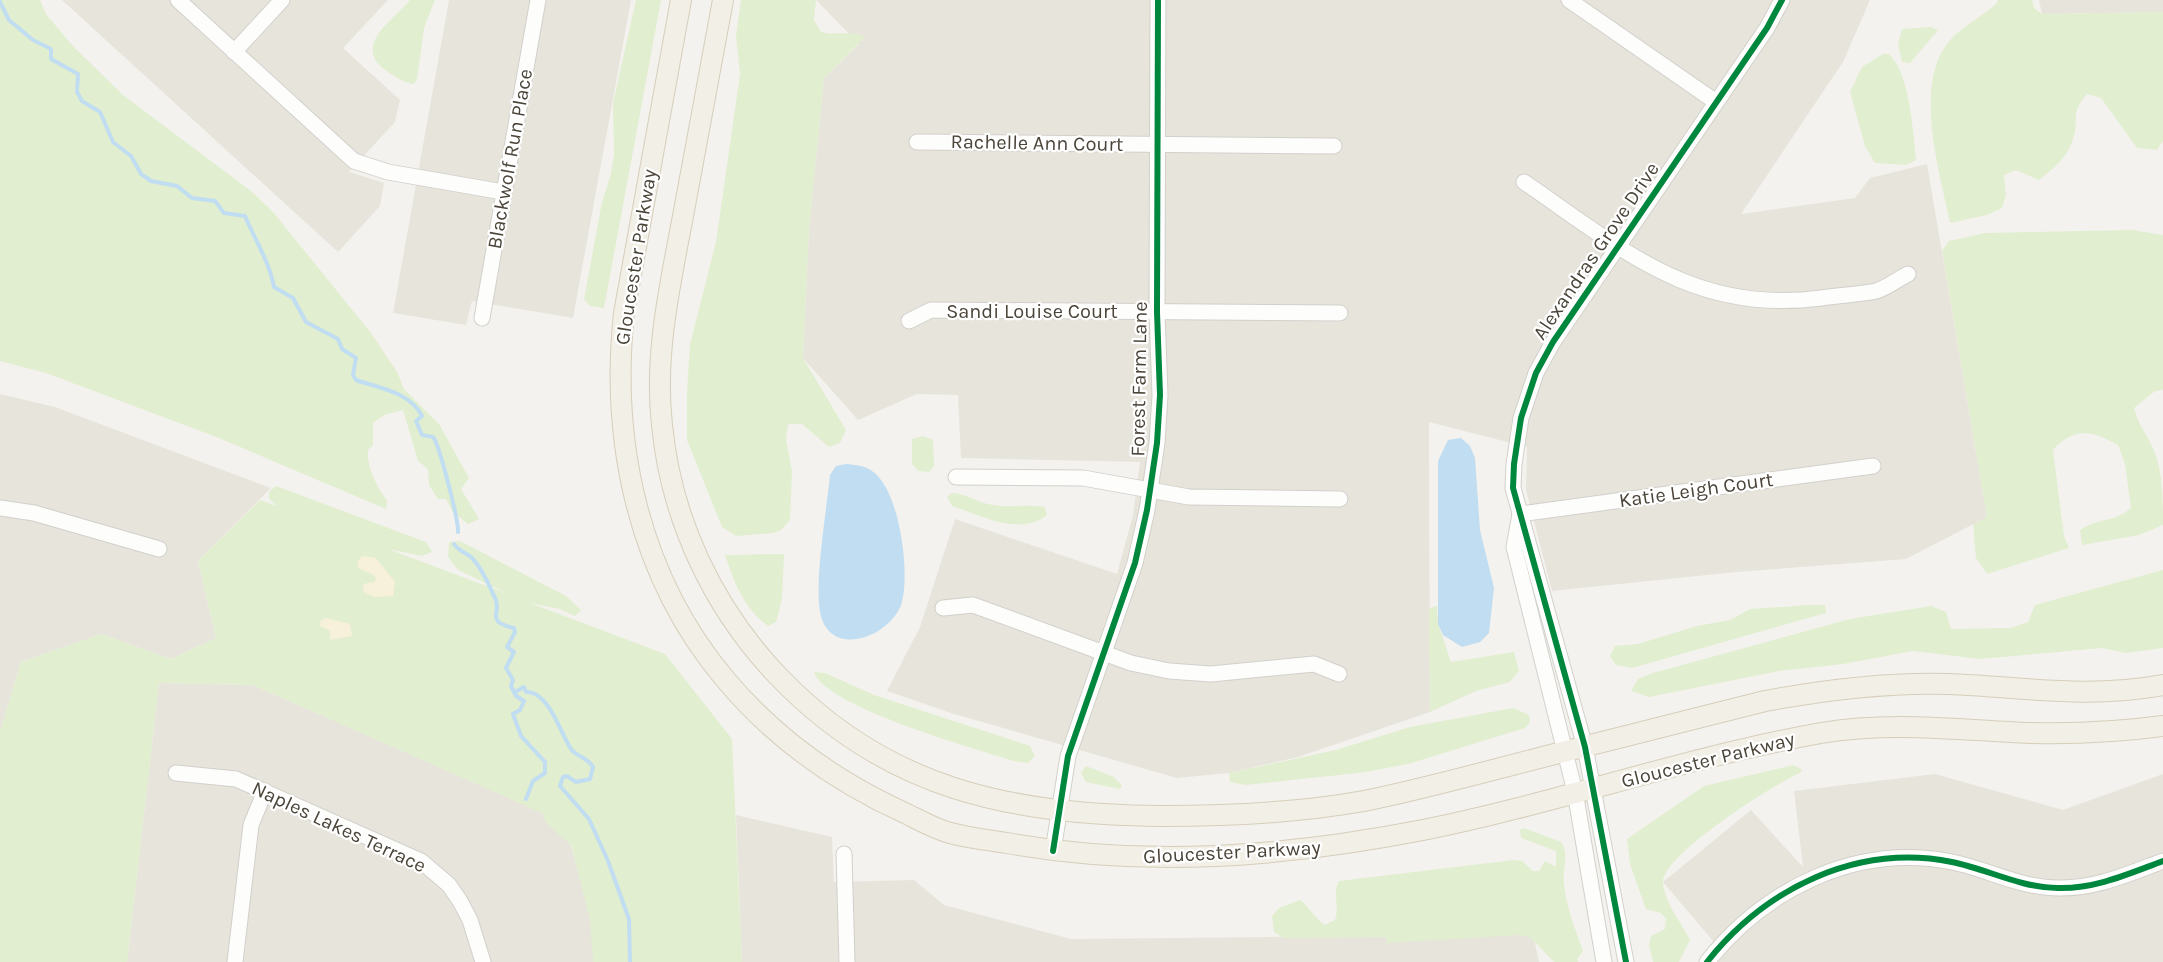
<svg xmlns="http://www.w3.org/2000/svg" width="2163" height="962" viewBox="0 0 2163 962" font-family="Karla,sans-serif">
<rect width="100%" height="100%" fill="#f4f2ee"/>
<g fill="#e7e4dc">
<polygon points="62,0 388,0 343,48 400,100 395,122 349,172 384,183 380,206 338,252"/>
<polygon points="449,0 631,0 573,318 472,301 466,325 393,313"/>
<polygon points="816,0 1870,0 1843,62 1741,214 1855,198 1870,178 1927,164 1987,517 1906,559 1736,572 1552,591 1526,490 1527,447 1429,422 1430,712 1298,757 1229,773 1177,778 954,714 887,691 920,627 955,519 1117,574 1133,515 1140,462 961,458 958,395 917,394 858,420 803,358 809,229 824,78 859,44"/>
<polygon points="2039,0 2163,0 2163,12 2042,14"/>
<polygon points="0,394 55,407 271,488 198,561 216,638 171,659 101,634 21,662 0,732"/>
<polygon points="159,683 253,685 564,822 604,962 127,962"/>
<polygon points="1935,774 2063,810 2163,774 2163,962 1718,962 1724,954 1663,882 1751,810 1803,867 1794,791"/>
<polygon points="736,815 832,837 834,882 914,880 944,905 1071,939 1489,935 1532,929 1539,962 742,962"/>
</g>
<g fill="#e1eecf">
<path d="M 0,0 L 40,0 L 46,14 L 72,45 L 123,95 L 251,191 L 273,212 L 371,333 L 397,372 L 404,389 L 439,424 L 469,478 L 461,489 L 479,519 L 468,524 L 452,511 L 446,499 L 438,499 L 429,485 L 428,469 L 418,461 L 403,410 L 384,415 L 373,423 L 373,445 L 368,450 C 366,464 377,489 387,500 L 386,509 L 219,438 L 46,373 L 0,361 Z"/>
<path d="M 410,0 L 435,0 L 424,28 L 417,79 L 414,84 C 404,83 396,77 388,72 C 350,46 393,21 410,0 Z"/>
<polygon points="636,0 661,0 604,308 590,306 584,299 602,202 611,174 614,154 613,103"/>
<path d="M 741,0 L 816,0 L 814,20 L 821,32 C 836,36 851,30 865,37 L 824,78 L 809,229 L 803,358 L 846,430 L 840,443 L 829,447 L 802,424 L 788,424 L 786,439 L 792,471 L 790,520 L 781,530 L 773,533 L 736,536 L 722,527 L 687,440 L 687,392 L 690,344 L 716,242 L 740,74 L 736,36 Z"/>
<path d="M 1998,0 L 2032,0 L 2034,8 L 2042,14 L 2163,12 L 2163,141 L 2157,150 L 2137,148 L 2101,98 L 2087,94 C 2069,115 2080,117 2073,139 C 2068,157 2053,169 2039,180 L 2016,170 L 2004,175 L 2006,195 L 2002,208 L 1987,215 L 1950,223 C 1940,171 1909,76 1956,34 C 1968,24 1983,15 1996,4 Z"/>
<polygon points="1931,27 1938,30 1910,63 1902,62 1898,44 1902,29"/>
<path d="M 1883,54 L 1889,54 C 1910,74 1913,131 1916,160 L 1906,165 L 1875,163 L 1865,146 L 1850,92 L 1862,67 Z"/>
<path d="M 2132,230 L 2163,235 L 2163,390 L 2155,391 L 2134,408 C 2138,423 2145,432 2152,446 C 2163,468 2163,501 2163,525 L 2139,535 L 2082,545 L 2080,530 C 2100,517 2113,523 2131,508 L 2125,464 L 2118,445 C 2093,431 2074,426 2053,450 L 2064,536 L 2069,548 L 1987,574 L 1976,558 L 1973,524 L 1987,517 L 1942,251 L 1949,241 L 1985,233 Z"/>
<polygon points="923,436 933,440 934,466 929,472 918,471 912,464 912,439"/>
<polygon points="276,486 426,542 432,552 422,556 388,549 508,594 458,570 448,557 449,542 460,541 566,596 581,610 575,616 560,609 530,603 665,654 732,739 742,962 593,962 590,920 571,845 546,823 542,813 253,685 159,683 127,962 0,962 0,732 21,662 101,634 171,659 216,638 198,561 260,500 277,506 269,499 269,492"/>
<path d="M 952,493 C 969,494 977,503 993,505 C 1010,508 1027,504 1045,507 L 1047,515 C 1020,537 980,515 952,506 L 947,497 Z"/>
<path d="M 784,554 L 782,599 L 776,622 L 768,626 C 744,609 734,582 725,555 Z"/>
<polygon points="2163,570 2163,648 2126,653 2102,648 1980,659 1913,651 1843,664 1779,671 1649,697 1631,691 1638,679 1653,673 1850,619 1931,606 1946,612 1951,629 2011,628 2028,622 2035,605"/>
<polygon points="1811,605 1825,605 1826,613 1632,668 1616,665 1610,656 1615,646 1638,644 1697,626 1730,620 1750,609"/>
<polygon points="1437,606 1438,624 1451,662 1514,652 1519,671 1510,682 1476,691 1430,712 1429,608"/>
<path d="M 814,672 L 825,673 L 874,695 L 1030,746 L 1035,756 L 1028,763 L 1014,761 C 976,749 825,707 814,672 Z"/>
<polygon points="1513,708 1529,715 1530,722 1525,728 1408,764 1359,773 1245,785 1230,782 1229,773 1336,750 1410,727"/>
<path d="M 1794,765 L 1802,770 L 1800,773 C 1774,784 1662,855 1663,882 C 1664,902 1681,922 1690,940 L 1679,962 L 1653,962 L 1649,946 L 1651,936 L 1665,929 L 1666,919 L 1661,913 L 1646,909 L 1630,864 L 1627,839 L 1704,786 Z"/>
<polygon points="1086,766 1114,777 1122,786 1120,789 1086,782 1081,773"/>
<path d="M 1524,828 L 1561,842 C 1570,857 1562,867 1564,883 C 1566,905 1575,930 1583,951 L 1577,959 L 1578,962 L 1554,962 L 1530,937 L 1518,935 L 1387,943 L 1386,937 L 1284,938 L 1274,932 L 1272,916 L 1279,908 L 1300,900 C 1310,907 1314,918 1325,925 L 1335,920 C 1340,906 1332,895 1339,881 L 1514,860 L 1522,861 L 1533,871 L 1539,871 L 1545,861 L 1556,867 L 1556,851 L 1521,838 L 1520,830 Z"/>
</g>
<g fill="#f7f0da">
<polygon points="363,556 376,558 395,582 393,596 374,597 364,592 363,584 374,582 376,579 374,575 358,568 358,560"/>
<polygon points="326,618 350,624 352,636 330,640 330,631 320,626 321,620"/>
</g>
<g fill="#c0ddf1">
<polygon points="1461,438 1470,446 1475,458 1480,530 1494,588 1489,633 1480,642 1462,647 1443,635 1438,624 1438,461 1448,440"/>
<path d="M 846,464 C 855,465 864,465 872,471 C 900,489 911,576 901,605 C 889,637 832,658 821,616 C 813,587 827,508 830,475 L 836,466 Z"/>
</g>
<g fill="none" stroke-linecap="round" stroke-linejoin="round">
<g stroke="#c0ddf1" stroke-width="4">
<path d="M 0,2 L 9,20 L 33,40 L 51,49 L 51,59 L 78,74 L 77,92 L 82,101 L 100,112 L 113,142 L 131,156 L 141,174 L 151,181 L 177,186 L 192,198 L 215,201 L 224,213 L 245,216 C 255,240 269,261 274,287 L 293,298 L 306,322 L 338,339 L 342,349 L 356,358 L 353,375 L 356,380 C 379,388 410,392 422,416 L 416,421 L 422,435 L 433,437 C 439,443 459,522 458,532"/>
<path d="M 454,544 C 458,551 466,552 472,558 C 482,568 489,585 495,598 C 503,612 483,621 514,628 L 515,632 L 507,647 L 514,652 L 506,668 L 513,680 L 511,686 L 516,696 L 524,701 L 520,710 L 513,714 L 521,736 L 545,762 L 545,773 L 533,781 L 526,799"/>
<path d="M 515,692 L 524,687 L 526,692 C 548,690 561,734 571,749 C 577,757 588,758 593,767 L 590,779 L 576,782 L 567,776 L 563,777 L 560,786 L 589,819 L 608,861 L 629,919 L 630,962"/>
</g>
<defs>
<g id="minor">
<polyline points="178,0 354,161 388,172 503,192"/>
<polyline points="1569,0 1716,102"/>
<polyline points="234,52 282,0"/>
<polyline points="917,142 1334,146"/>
<path d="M 1524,182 C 1622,249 1694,315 1821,298 C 1839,295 1858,295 1876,291 C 1887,288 1898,279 1908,274"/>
<polyline points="482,318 538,0"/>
<polyline points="909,321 931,310 1340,313"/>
<polyline points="956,477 1083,478 1189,497 1340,499"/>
<polyline points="0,508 34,513 159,549"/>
<polyline points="1520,514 1514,547 1575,792 1604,962"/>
<polyline points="1520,514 1873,466"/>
<polyline points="943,608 973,605 1131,663 1169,671 1211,674 1314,664 1339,674"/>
<polyline points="176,773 236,779 421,861 449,885 460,901 470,920 483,962"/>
<polyline points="1053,851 1068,756 1135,563 1147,510 1157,443 1160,395 1157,312 1158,0"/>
<polyline points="844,854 847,962"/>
<polyline points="235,962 251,825 265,791"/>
<polyline points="1626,962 1585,747 1513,488 1514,464 1521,418 1536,373 1553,342 1767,28 1782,0"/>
<path d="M 1707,962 C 1765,889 1856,843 1952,862 C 1987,869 2021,888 2058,888 C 2095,889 2128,874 2163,861"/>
</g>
<g id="major">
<path d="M 681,0 L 624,313 C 610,443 639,577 725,679 C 775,739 836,782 907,814 C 921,821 935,829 950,833 C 969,838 988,840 1007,843 C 1146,868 1284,857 1423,830 C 1557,803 1687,757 1821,733 C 1891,721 1960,730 2030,733 C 2075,734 2119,732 2163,726"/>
<path d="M 723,0 C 710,72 696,144 683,216 C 670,285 654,355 662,425 C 671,519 713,608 778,676 C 887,790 1010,814 1162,816 C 1230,816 1297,813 1364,801 C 1424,789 1484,772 1543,757 C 1617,738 1691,720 1765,701 C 1825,690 1886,682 1948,684 C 2025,687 2085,699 2163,685"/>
</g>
</defs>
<use href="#minor" stroke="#d2d0cb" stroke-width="17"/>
<use href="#major" stroke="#d6cebb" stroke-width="22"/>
<use href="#minor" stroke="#fdfdfc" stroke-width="15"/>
<use href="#major" stroke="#f2efe6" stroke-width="20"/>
<defs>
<g id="cycleway">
<polyline points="1053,851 1068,756 1135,563 1147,510 1157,443 1160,395 1157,312 1158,0"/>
<polyline points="1626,962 1585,747 1513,488 1514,464 1521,418 1536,373 1553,342 1767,28 1782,0"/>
<path d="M 1707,962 C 1765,889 1856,843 1952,862 C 1987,869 2021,888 2058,888 C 2095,889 2128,874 2163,861"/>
</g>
</defs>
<use href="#cycleway" stroke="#fff" stroke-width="10"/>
<use href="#cycleway" stroke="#00873e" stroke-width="6"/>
</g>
<g text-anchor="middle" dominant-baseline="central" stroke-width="4.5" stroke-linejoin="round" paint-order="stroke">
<g font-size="20" fill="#4b4439" stroke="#fff">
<text transform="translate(1037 143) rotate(1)">Rachelle Ann Court</text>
<text transform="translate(510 159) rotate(-80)">Blackwolf Run Place</text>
<text transform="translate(1596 251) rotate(-56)">Alexandras Grove Drive</text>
<text transform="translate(636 257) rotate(-81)">Gloucester Parkway</text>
<text x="1032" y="311">Sandi Louise Court</text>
<text transform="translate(1139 379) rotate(-89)">Forest Farm Lane</text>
<text transform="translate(1696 490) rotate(-8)">Katie Leigh Court</text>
<text transform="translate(1708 760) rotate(-14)">Gloucester Parkway</text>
<text transform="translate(339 827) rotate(25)">Naples Lakes Terrace</text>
<text transform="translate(1232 852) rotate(-3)">Gloucester Parkway</text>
</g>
</g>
</svg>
